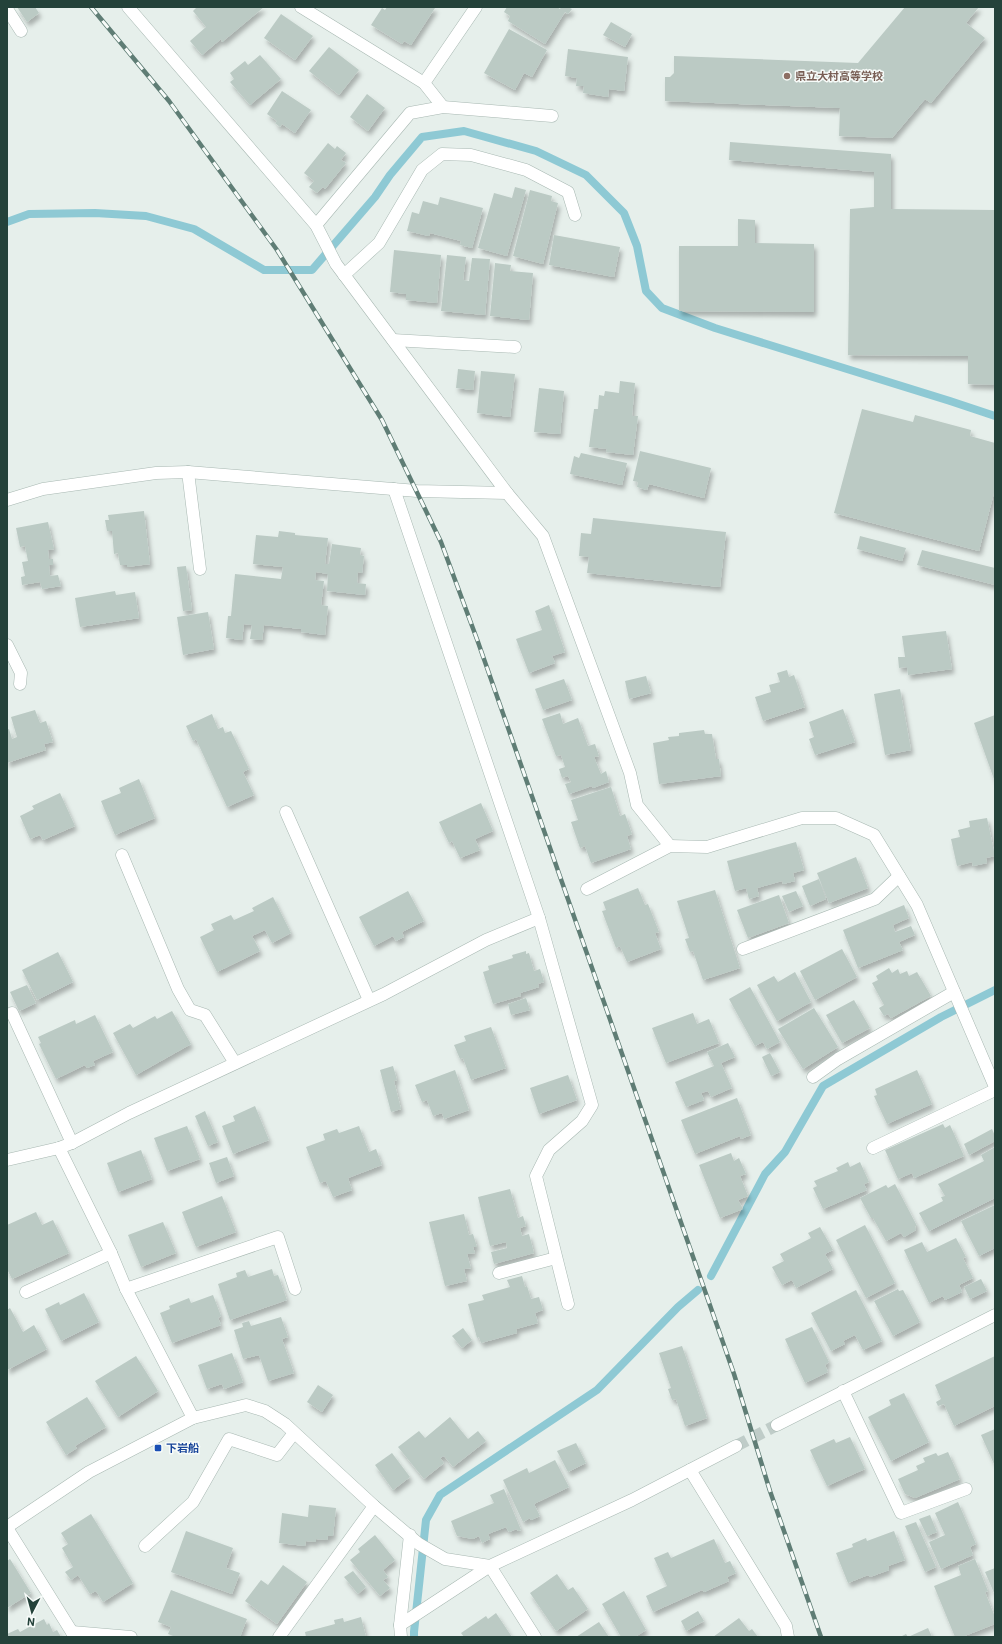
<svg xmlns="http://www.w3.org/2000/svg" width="1002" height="1644" viewBox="0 0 1002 1644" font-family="Roboto,'Noto Sans JP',sans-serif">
<defs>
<filter id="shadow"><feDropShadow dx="2.5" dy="4.5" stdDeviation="2" flood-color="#0004"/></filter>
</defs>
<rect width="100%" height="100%" fill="#e6efeb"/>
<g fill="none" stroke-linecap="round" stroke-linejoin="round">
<g stroke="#8ec9d4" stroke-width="8">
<polyline points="7,222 29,214 95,213 146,216 194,229 264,270 312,270 375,197 390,175 422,137 464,131 536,151 586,175 624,213 637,246 646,291 662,308 715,328 950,401 995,416"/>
<polyline points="711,1276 765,1174 785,1152 823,1086 941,1017 995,990"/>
<polyline points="414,1637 414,1632 426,1520 440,1495 597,1390 678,1307 698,1290"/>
</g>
</g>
<g fill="#bbcac4" filter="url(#shadow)">
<polygon points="17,7 35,7 39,13 27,22"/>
<polygon points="197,7 210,7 211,8 213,7 264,7 222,42 221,39 202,55 190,41 206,27 193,11"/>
<polygon points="387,7 433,7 435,8 411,45 404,41 402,44 371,25 382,8 385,10"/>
<polygon points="507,7 557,7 560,9 561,7 568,7 572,9 568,14 565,12 545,44 508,21 510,16 504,12"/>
<polygon points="905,7 979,7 966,23 985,38 931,103 925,99 892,138 839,136 840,108 665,101 665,77 670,77 674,73 674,56 858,63"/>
<polygon points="281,14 313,36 295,60 264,38"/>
<polygon points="611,22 632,34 625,47 603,35"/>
<polygon points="509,29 547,50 532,77 524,73 515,90 484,73"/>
<polygon points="329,47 359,70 339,95 309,71"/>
<polygon points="568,49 628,57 624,91 609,89 608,97 583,93 584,86 576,86 577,78 565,76"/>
<polygon points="260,55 281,79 250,105 230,82 234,79 230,73 245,61 248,65"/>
<polygon points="282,91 311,110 295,133 282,124 280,127 275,123 277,121 267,114"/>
<polygon points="367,94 385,108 368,131 350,117"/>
<polygon points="730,142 891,154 891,209 995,210 995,385 968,384 968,356 848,355 850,209 874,207 874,172 729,160"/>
<polygon points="328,143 335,149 337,146 346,153 341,160 346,163 325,189 323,187 317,193 309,187 314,181 304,173"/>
<polygon points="515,187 526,190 507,256 478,248 494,193 512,198"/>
<polygon points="530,190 552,196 551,201 558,203 543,264 513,256"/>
<polygon points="440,197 483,208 472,248 460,245 461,241 430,233 429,236 407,231 412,212 419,214 423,201 438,205"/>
<polygon points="738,219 755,220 755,243 814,244 814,312 679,311 679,246 738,246"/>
<polygon points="554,235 620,247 614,277 549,265"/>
<polygon points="394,250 441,255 437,303 406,300 406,294 390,292"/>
<polygon points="447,255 466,257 463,280 469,281 472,258 490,259 485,315 441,311"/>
<polygon points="495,263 511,265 510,271 533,273 529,320 490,316"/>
<polygon points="458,369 475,371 473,390 456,388"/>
<polygon points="481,371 515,374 510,417 477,413"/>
<polygon points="620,381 635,383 632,416 638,416 633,455 606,452 607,449 589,447 594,409 598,409 599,395 604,396 605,391 619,393"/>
<polygon points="539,388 564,391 560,434 534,432"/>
<polygon points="862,409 913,422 915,415 971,430 970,436 995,443 995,489 979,551 834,513"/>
<polygon points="640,451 711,468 704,498 649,484 647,490 637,487 638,482 633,481"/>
<polygon points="581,453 627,463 622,485 570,474 574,456 579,458"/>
<polygon points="144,511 150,564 127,567 127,565 120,565 118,553 114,554 112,531 107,531 105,520 109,520 108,515"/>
<polygon points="593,518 726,532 720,587 587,573 589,557 579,556 581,533 591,534"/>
<polygon points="48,522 54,549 48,550 49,559 53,559 53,565 49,565 50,576 58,575 61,586 42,589 40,582 22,585 21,577 25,576 22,562 28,561 25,546 20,547 16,528"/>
<polygon points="279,531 295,533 295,535 328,538 325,564 329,564 332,544 361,548 360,555 364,556 362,573 358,572 357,583 366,584 365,595 327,591 328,574 316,572 315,580 324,581 321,605 328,606 325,635 301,632 301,629 264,625 262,640 250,639 252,625 244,624 242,640 226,638 228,616 231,616 235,574 281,579 283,567 253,564 256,535 278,537"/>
<polygon points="860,536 906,548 902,561 857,549"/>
<polygon points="922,550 995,568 995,585 917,565"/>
<polygon points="186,566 192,610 183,611 177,567"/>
<polygon points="115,591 116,595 135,592 139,618 80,627 75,598"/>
<polygon points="549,605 565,652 552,656 555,663 529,673 516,639 542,630 535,611"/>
<polygon points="208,612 214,649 183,655 177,617"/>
<polygon points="946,631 952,669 908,675 907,667 899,668 898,657 905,657 902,636"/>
<polygon points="787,670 789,677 794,675 805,707 763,721 755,697 771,692 769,685 780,682 777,673"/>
<polygon points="646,676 651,693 629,699 625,681"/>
<polygon points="564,679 572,700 543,710 535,689"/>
<polygon points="900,689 911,750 885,755 874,694"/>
<polygon points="843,709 855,742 815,755 809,739 814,737 809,722"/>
<polygon points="35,710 40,723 46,721 53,742 44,744 46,750 7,763 7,730 9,729 12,739 17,737 11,717"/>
<polygon points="560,713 563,724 578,718 588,746 595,744 599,756 594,757 601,774 606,771 609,782 593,788 592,786 569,794 565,784 571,782 568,776 562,778 559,769 565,767 561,755 556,756 542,719"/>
<polygon points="212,714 218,729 223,727 225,733 231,731 249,769 243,772 254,795 227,807 196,739 193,741 186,726"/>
<polygon points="995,715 995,782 974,723"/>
<polygon points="704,730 705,734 712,734 716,759 719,759 721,776 659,784 653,743 669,740 668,737 679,736 679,733"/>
<polygon points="139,779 155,818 115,835 101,801 121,793 119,788"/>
<polygon points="611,787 620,816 625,814 632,834 627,836 631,849 591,863 585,846 580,848 571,822 578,820 571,800"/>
<polygon points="60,793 75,826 43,840 40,835 30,839 20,816 34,809 32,806"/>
<polygon points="481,803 493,831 475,839 480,850 460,858 452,841 449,843 439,822"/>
<polygon points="987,818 995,856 986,858 987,863 973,866 972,862 957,866 951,839 960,837 958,830 970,827 969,821"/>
<polygon points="796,842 804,870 793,873 795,881 783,884 782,881 757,888 759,896 749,899 746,888 735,891 727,861"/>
<polygon points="856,857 868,888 829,903 817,873"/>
<polygon points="819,879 826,899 810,906 802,886"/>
<polygon points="638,888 645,905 648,904 659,932 655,933 661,949 627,962 620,946 616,948 602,911 606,910 603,902"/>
<polygon points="715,890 740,968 703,980 693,951 690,952 685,939 689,938 677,901"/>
<polygon points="408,891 424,921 402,932 404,937 396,941 393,936 374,946 359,917"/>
<polygon points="796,891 803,906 789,912 782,896"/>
<polygon points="779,895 789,923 748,938 737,910"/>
<polygon points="273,897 291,933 272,943 265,930 252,936 260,951 217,972 200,937 214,930 211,924 231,915 234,920 254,911 252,908"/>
<polygon points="904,905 909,918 893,925 895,932 911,926 915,935 899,942 903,950 858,968 843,930"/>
<polygon points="842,949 857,977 815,1000 800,971"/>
<polygon points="526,951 526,954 529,953 534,971 540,969 544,982 538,984 539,987 520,993 521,996 493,1004 483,972 489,970 488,966 513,958 512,955"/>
<polygon points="58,952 73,982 37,1000 22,970"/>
<polygon points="889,968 892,973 898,969 900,974 907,971 909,976 917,972 931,996 891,1018 888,1014 884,1016 879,1008 884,1005 872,983 878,980 876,976"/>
<polygon points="795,972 811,1002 777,1021 757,985 774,976 778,982"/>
<polygon points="27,985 36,1003 19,1011 10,992"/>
<polygon points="750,987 780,1042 767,1049 763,1042 755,1046 729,999"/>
<polygon points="526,998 530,1010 511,1015 508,1004"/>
<polygon points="854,1000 870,1028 842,1043 826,1015"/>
<polygon points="814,1008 838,1047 803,1069 778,1029"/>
<polygon points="172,1011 191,1044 136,1075 113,1033 130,1024 133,1028 155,1016 157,1019"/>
<polygon points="693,1013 697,1024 709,1019 719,1043 666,1063 652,1028"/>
<polygon points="95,1015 113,1052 93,1061 95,1065 87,1068 85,1065 56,1079 39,1044 41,1043 38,1037 75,1020 76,1024"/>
<polygon points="491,1027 506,1068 471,1080 463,1058 460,1059 454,1045 466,1041 464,1036"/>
<polygon points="728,1043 735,1057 721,1063 732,1088 711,1097 708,1091 701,1093 704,1100 686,1107 675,1082 714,1066 707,1052"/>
<polygon points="770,1053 780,1072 771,1076 762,1057"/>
<polygon points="393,1066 397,1080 394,1081 401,1109 391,1112 380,1070"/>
<polygon points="455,1070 469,1110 444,1119 442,1113 433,1116 427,1100 422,1102 415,1085"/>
<polygon points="917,1070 932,1104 887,1124 874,1096 877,1095 875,1089"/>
<polygon points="568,1075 577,1100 539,1114 530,1088"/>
<polygon points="737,1098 751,1135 741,1139 740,1136 695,1154 681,1120"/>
<polygon points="255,1106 269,1140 233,1154 222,1126 235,1121 233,1116"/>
<polygon points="205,1111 218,1142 208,1146 195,1116"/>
<polygon points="943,1124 945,1128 950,1125 964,1156 914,1178 912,1173 898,1179 885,1150"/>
<polygon points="187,1126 200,1159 167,1171 154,1138"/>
<polygon points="359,1126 369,1152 376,1149 382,1165 348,1178 352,1190 333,1197 326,1181 320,1183 306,1147 325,1140 323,1134 337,1129 339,1133"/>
<polygon points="992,1129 995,1136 995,1141 969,1155 964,1144"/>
<polygon points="995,1147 995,1198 929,1231 919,1213 943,1201 941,1197 945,1196 938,1184 984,1161 981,1155"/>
<polygon points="141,1150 152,1179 118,1192 107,1163"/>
<polygon points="731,1153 734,1161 739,1158 746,1174 740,1176 748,1196 738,1200 743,1209 720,1218 699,1165"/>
<polygon points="227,1157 234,1176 216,1183 209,1163"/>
<polygon points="848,1162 850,1167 860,1162 869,1182 864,1184 867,1190 823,1209 813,1188 817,1186 814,1181 838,1171 836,1168"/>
<polygon points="895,1184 917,1226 915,1226 916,1230 904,1237 901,1233 886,1241 873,1218 871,1218 860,1198 886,1185 888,1188"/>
<polygon points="510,1189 518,1218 523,1216 526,1226 520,1228 522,1236 529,1234 534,1253 494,1264 491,1252 507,1248 506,1242 490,1246 478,1197"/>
<polygon points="222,1196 236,1232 196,1247 182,1212"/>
<polygon points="995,1205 995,1248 979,1256 961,1221"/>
<polygon points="36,1212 42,1225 53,1220 69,1253 12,1279 7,1269 7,1225"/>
<polygon points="464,1214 469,1235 473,1234 477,1247 473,1247 475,1253 467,1254 471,1268 464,1269 467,1281 445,1286 429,1222"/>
<polygon points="163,1222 176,1253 141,1267 128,1235"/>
<polygon points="865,1225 895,1283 866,1298 836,1240"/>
<polygon points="820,1227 833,1250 825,1254 833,1269 796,1288 792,1280 782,1285 772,1267 784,1261 780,1254 811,1238 808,1233"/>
<polygon points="956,1238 966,1257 963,1258 973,1278 959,1285 962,1292 945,1300 943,1296 929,1303 904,1250 922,1242 927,1252"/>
<polygon points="272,1269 274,1276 278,1275 287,1300 230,1320 218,1284 237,1277 236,1273 245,1270 248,1277"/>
<polygon points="522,1276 525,1287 527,1286 531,1299 539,1297 543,1310 535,1313 538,1323 516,1329 517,1333 481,1343 479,1337 477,1338 468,1304 484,1300 482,1295 510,1287 507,1280"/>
<polygon points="981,1279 987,1291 970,1299 964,1287"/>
<polygon points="898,1289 899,1291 903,1290 920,1322 893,1336 874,1301"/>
<polygon points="856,1290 882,1341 863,1350 855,1335 843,1341 845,1344 831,1351 811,1313"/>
<polygon points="84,1293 99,1322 61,1341 45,1309 59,1302 60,1305"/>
<polygon points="213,1295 221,1316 218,1318 221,1325 172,1343 160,1313 170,1309 169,1306 189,1298 191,1303"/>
<polygon points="10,1308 23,1332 34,1325 47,1349 7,1370 7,1310"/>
<polygon points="281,1317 288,1337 282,1339 294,1373 268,1381 259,1355 243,1359 234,1330 243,1327 242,1323 249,1321 251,1326"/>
<polygon points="812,1327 829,1362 825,1365 828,1372 805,1383 785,1339"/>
<polygon points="463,1328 472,1340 462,1348 452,1336"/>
<polygon points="682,1346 707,1418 685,1426 676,1399 672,1400 668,1389 671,1388 659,1353"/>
<polygon points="232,1353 243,1382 224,1389 222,1384 207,1389 198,1365"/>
<polygon points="136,1356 158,1391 118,1417 95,1381"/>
<polygon points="995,1356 995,1406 954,1426 944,1404 938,1406 936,1402 941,1399 935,1385"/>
<polygon points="318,1385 333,1395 322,1412 307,1402"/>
<polygon points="904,1393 929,1442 891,1461 868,1417 891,1405 889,1400"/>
<polygon points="87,1397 106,1427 75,1446 77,1448 66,1455 46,1422"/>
<polygon points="450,1417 468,1439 478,1431 486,1441 453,1467 444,1456 440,1458 444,1463 424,1479 398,1447 419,1431 425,1438"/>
<polygon points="995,1429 995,1464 994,1464 981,1435"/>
<polygon points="850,1437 865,1469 827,1486 810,1450 834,1439 836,1443"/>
<polygon points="576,1443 586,1463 568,1472 557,1451"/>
<polygon points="948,1452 960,1479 915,1498 905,1494 898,1479 918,1470 916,1466 925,1462 923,1458 936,1453 938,1456"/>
<polygon points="392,1453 410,1477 393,1490 375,1465"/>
<polygon points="555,1460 569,1487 534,1504 540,1516 531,1520 530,1518 523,1522 503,1480 527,1468 529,1473"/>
<polygon points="504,1489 521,1530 518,1531 517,1529 509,1532 506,1527 488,1534 490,1539 482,1543 479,1536 473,1539 457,1536 451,1521 494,1503 490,1495"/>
<polygon points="958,1502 976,1544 970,1547 973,1555 941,1569 929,1542 945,1535 935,1513"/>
<polygon points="309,1505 336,1508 333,1536 328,1536 327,1540 316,1539 316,1542 306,1541 305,1546 279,1543 282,1513 308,1517"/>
<polygon points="91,1514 133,1583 103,1602 96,1591 90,1594 78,1575 71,1580 65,1572 73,1567 62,1548 68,1544 61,1533"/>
<polygon points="930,1515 937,1532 927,1536 919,1519"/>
<polygon points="916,1522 936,1567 925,1572 905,1526"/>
<polygon points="186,1531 233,1548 226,1568 240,1573 232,1594 171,1572"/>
<polygon points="894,1531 905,1560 888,1566 889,1570 870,1577 868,1575 848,1583 836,1553 853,1547 852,1544 866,1538 867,1541"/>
<polygon points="375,1535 395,1560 383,1570 388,1577 383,1580 390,1588 380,1596 350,1560 360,1552 358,1549"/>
<polygon points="714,1539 725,1563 730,1561 736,1573 727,1577 729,1581 704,1592 702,1590 653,1612 646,1596 667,1586 654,1558 668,1552 671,1558"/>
<polygon points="10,1559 31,1593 7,1608 7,1561"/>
<polygon points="975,1559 988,1591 985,1592 995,1617 995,1624 962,1637 955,1637 934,1586 961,1575 958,1566"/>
<polygon points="283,1565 307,1582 277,1624 245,1601 261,1580 268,1585"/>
<polygon points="995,1568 995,1595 985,1572"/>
<polygon points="353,1571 366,1587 358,1594 344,1577"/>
<polygon points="557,1574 568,1590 573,1587 588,1609 556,1631 530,1593"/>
<polygon points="171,1590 247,1619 240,1637 176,1637 168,1634 171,1627 158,1622"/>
<polygon points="624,1591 646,1630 635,1637 621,1637 602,1604"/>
<polygon points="698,1611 704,1621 686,1631 681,1621"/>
<polygon points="496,1613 512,1637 464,1637 461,1633 486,1616 488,1619"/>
<polygon points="361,1617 366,1637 306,1637 305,1632 335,1624 334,1620 343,1618 344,1622"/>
<polygon points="739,1618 749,1631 752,1629 758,1637 713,1637"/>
<polygon points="44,1619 47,1625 49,1623 53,1632 57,1630 61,1637 8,1637 7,1634 18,1629 20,1632"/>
<polygon points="599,1622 609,1637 576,1637"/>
<polygon points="928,1628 932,1637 900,1637 906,1634 908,1637"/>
</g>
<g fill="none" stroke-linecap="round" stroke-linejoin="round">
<polyline stroke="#bfccc8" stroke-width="12" stroke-dasharray="12 6" stroke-linecap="butt" points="736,1446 777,1425"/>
<defs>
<g id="minor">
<polyline points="128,7 316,225 336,264 507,493 543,536 630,773 637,805 670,846"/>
<polyline points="301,7 424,83"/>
<polyline points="7,9 21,31"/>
<polyline points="443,107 424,83 476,7"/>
<polyline points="316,225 410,113 443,107 552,116"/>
<polyline points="344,275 379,243 422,170 442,154 471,155 526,170 568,192 575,215"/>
<polyline points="393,340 515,347"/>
<polyline points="188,472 200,569"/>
<polyline points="394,489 539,918 592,1105 582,1121 549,1150 536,1176 568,1304"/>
<polyline points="7,500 43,489 156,473 188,472 417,491 507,493"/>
<polyline points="7,645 21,673 20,684"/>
<polyline points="286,812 369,1000"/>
<polyline points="122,855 178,989 190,1010 205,1015 235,1063"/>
<polyline points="587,889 670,846 707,847 802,818 836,818 874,835 917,905 995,1087"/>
<polyline points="743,949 875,899 899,876"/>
<polyline points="12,1013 72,1143"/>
<polyline points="813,1077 838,1059 954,992"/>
<polyline points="59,1148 111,1253 126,1289 193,1418"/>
<polyline points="873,1148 995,1090"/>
<polyline points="7,1160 59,1148 72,1143 129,1113 384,994 486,940 539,918"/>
<polyline points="499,1273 556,1258"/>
<polyline points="126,1289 278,1237 295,1289"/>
<polyline points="26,1292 111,1253"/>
<polyline points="843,1391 901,1513 966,1489"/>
<polyline points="777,1425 995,1315"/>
<polyline points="690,1470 786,1626 788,1637"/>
<polyline points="7,1527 89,1472 193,1418 246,1405 265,1411 285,1424 374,1506 419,1544 445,1559 490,1566 632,1500 736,1446"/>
<polyline points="7,1528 75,1637"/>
<polyline points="145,1546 193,1502 229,1439 277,1455 294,1433"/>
<polyline points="400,1625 410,1535"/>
<polyline points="72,1632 131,1637"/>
<polyline points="279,1637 374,1506"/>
<polyline points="401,1637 400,1625 490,1566 535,1637"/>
</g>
</defs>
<use href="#minor" stroke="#a8b8b2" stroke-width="13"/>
<use href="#minor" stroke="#fff" stroke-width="12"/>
<defs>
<polyline id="rail" points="91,7 169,101 277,250 382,420 441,542 478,642 734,1374 770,1491 821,1637"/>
</defs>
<use href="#rail" stroke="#5f7d75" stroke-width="4.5"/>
<use href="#rail" stroke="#f7fbf9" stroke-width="3" stroke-dasharray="9" stroke-linecap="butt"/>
</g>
<circle fill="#8d6e63" stroke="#f7fbf9" stroke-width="1.5" cx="787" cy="76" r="4"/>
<rect fill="#1a4fb4" stroke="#f7fbf9" stroke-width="1.5" x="154" y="1444" width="8" height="8" rx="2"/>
<g text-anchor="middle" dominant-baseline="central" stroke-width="3" stroke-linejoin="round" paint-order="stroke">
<g font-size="11" font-weight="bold" fill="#785e54" stroke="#f7fbf9" text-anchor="start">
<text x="795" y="76">県立大村高等学校</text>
</g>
<g font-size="11" font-weight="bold" fill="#164399" stroke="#f7fbf9" text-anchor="start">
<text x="166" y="1448">下岩船</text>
</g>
</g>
<rect width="1002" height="1644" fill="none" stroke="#24423a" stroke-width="16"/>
<g transform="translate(32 1612) rotate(186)" stroke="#f7fbf9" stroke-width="3" paint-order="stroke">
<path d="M0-3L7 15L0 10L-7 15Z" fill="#24423a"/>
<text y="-6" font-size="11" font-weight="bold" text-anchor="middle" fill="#24423a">N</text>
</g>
</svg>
